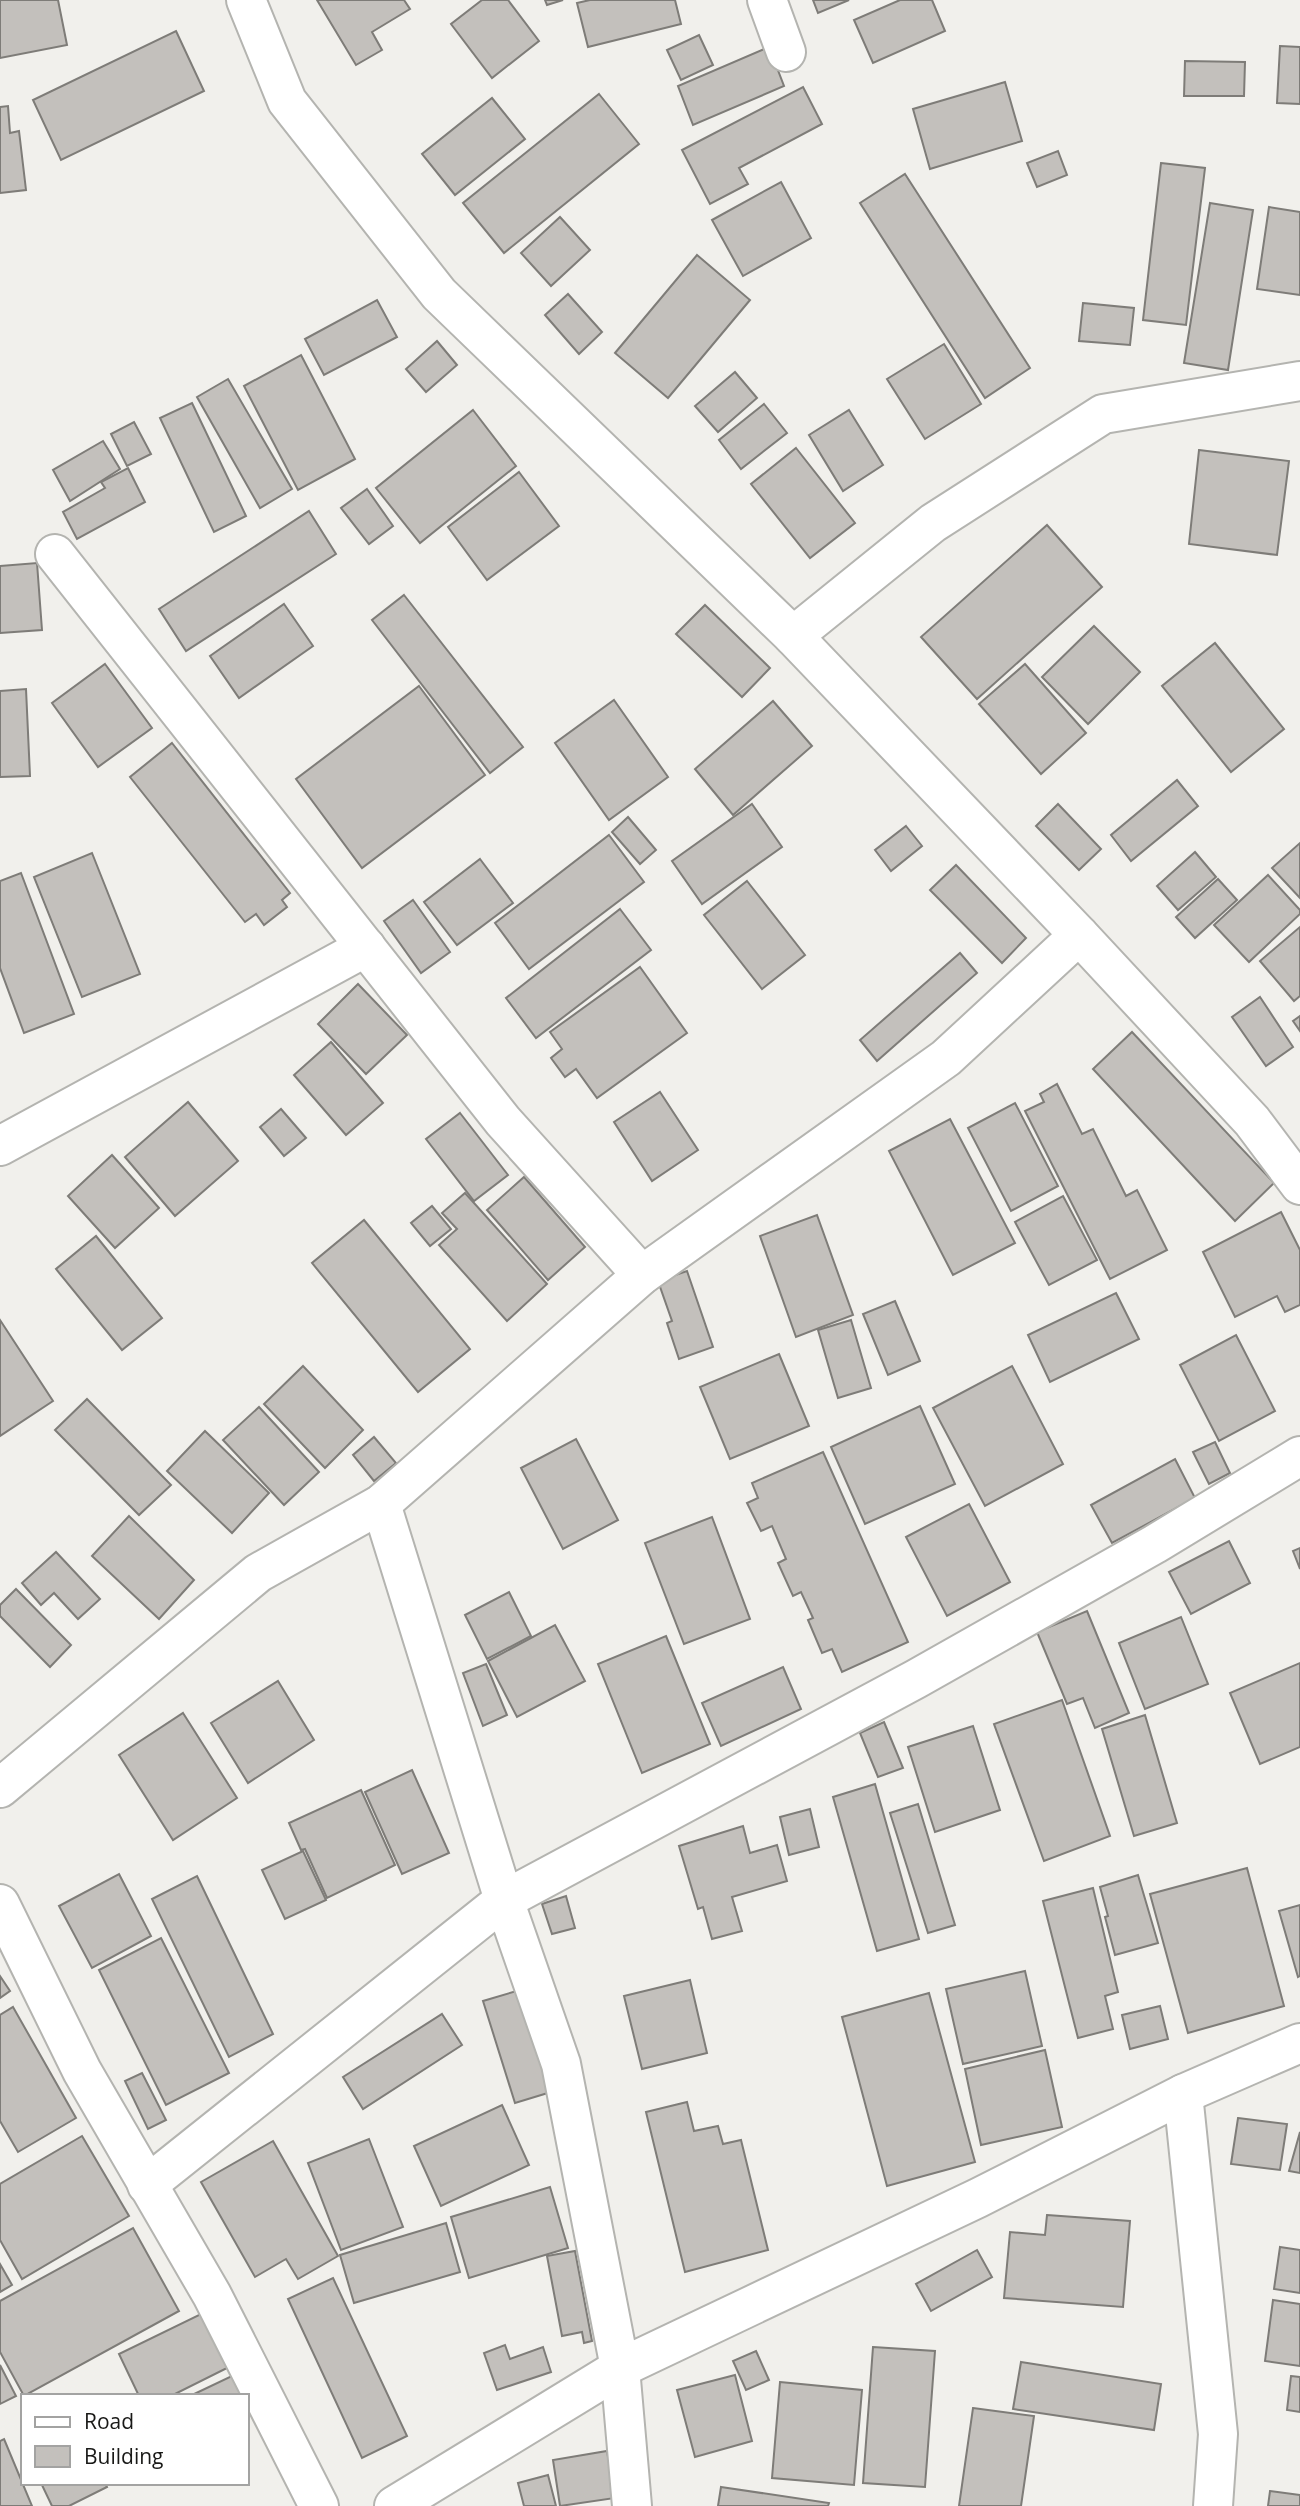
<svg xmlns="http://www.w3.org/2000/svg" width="1300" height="2506" viewBox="0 0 1300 2506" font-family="'Open Sans',sans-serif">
<rect width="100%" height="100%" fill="#f1f0ec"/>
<g fill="#c3c0bc" stroke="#7e7c78" stroke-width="2">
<polygon points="0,0 58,0 67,45 0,58"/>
<polygon points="317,0 404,0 410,9 372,32 382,50 356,65"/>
<polygon points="482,0 508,0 539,41 492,78 451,24"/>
<polygon points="545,0 563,0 547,5"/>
<polygon points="590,0 675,0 681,24 588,47 577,3"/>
<polygon points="813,0 849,0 818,13"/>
<polygon points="900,0 932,0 945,31 873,63 854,20"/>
<polygon points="176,31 204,91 61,160 33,100"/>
<polygon points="699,35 713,65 681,80 667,50"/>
<polygon points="1280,46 1300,47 1300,104 1277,103"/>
<polygon points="769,47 784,86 693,125 678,86"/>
<polygon points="1185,61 1245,62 1244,96 1184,96"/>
<polygon points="1005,82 1022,141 930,169 913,109"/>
<polygon points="803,87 822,124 739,168 748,184 710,204 682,150"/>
<polygon points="599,94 639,144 504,253 463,203"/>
<polygon points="492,98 525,139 455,195 422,154"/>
<polygon points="8,106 10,133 19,131 26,190 0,193 0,107"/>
<polygon points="1058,151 1067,175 1037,187 1027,163"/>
<polygon points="1161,163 1205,168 1186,325 1143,320"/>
<polygon points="905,174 1030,368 985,398 860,203"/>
<polygon points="781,182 811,238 743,276 712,220"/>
<polygon points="1210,203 1253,210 1228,370 1184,363"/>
<polygon points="1269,207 1300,212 1300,295 1257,289"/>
<polygon points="560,217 590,250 551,286 521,253"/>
<polygon points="697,255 750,300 668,398 615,353"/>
<polygon points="568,294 602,332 579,354 545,315"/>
<polygon points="377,300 397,337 324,375 305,339"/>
<polygon points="1083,303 1134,308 1130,345 1079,341"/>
<polygon points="437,341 457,365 426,392 406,369"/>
<polygon points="944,344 981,404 925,439 887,379"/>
<polygon points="301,355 355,459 298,490 244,386"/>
<polygon points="735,372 757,398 718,432 695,406"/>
<polygon points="228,379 292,489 260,508 197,397"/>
<polygon points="192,403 246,516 214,532 160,418"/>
<polygon points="764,404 787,433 741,469 719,440"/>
<polygon points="473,410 516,466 420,543 376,488"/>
<polygon points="849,410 883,465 843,491 809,435"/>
<polygon points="134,422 151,454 127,466 111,434"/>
<polygon points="103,441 120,469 70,501 53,470"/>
<polygon points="796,448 855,523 810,558 751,484"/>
<polygon points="1199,450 1289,461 1277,555 1189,544"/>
<polygon points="128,468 145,502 77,539 63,512 105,488 101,482"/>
<polygon points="519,472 559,526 487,580 448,527"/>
<polygon points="367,489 393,526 369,544 341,508"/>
<polygon points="309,511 336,554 186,651 159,609"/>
<polygon points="1047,525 1102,587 977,699 921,637"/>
<polygon points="37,563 42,630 0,633 0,566"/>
<polygon points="404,595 523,747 490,773 372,620"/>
<polygon points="284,604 313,646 239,698 210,656"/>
<polygon points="705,605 770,668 742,697 676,634"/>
<polygon points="1094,626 1140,672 1088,724 1042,677"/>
<polygon points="1215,643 1284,729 1231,772 1162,686"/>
<polygon points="105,664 152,728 98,767 52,703"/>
<polygon points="1025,664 1086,733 1041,774 979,704"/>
<polygon points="419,686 485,775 362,868 296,779"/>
<polygon points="26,689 30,776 0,777 0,691"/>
<polygon points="614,700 668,777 609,820 555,743"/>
<polygon points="773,701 812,746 733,815 695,769"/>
<polygon points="172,743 290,893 282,900 287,907 264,925 256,914 245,922 130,777"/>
<polygon points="1177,780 1198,806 1131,861 1111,835"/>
<polygon points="752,804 782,847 702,904 672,861"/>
<polygon points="1058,804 1101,849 1079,870 1036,826"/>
<polygon points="628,817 656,850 640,864 612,832"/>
<polygon points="906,826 922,846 891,871 875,850"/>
<polygon points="609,835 644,882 529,969 495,923"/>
<polygon points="1300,843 1300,898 1272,868"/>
<polygon points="1195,852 1216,877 1178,910 1157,886"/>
<polygon points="92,853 140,974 82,997 34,877"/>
<polygon points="480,859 513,903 457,945 424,902"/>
<polygon points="956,865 1026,938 1002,963 930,890"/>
<polygon points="21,873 74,1014 24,1033 0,968 0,881"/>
<polygon points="1268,875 1300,910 1300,914 1249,962 1214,925"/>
<polygon points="1218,879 1237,900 1195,938 1176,917"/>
<polygon points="747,881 805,955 762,989 704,915"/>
<polygon points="413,900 450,952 421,973 384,921"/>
<polygon points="620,909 651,950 536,1038 506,998"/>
<polygon points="1300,927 1300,996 1294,1001 1260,961"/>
<polygon points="960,953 977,973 877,1061 860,1040"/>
<polygon points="640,967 687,1033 597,1098 576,1069 565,1077 551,1058 562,1049 550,1032"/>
<polygon points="358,984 407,1035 366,1074 318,1024"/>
<polygon points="1260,997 1293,1047 1266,1066 1232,1017"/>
<polygon points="1300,1016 1300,1031 1293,1021"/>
<polygon points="1132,1032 1274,1183 1235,1221 1093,1069"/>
<polygon points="331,1042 383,1103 346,1135 294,1075"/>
<polygon points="1057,1084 1082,1134 1093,1129 1126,1196 1137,1190 1167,1250 1110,1279 1025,1111 1044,1102 1040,1094"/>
<polygon points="660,1092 698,1150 652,1181 614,1122"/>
<polygon points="188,1102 238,1161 175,1216 125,1157"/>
<polygon points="1015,1103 1058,1186 1011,1211 968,1128"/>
<polygon points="281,1109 306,1138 284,1156 260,1127"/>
<polygon points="460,1113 508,1175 474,1201 426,1139"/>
<polygon points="950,1119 1015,1243 953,1275 889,1151"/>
<polygon points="112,1155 159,1208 115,1248 68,1196"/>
<polygon points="524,1177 585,1247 548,1280 487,1210"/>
<polygon points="465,1193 547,1284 507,1321 439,1245 457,1229 442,1213"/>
<polygon points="1063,1196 1097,1260 1049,1285 1015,1222"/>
<polygon points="432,1206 451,1229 430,1246 411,1223"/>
<polygon points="1281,1212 1300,1250 1300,1305 1285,1312 1277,1296 1235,1317 1203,1252"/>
<polygon points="817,1215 853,1315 796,1337 760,1236"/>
<polygon points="364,1220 470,1349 418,1392 312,1263"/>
<polygon points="96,1236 162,1318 122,1350 56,1269"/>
<polygon points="687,1271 713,1347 679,1359 667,1323 672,1321 658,1281"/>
<polygon points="1116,1293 1139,1339 1050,1382 1028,1335"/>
<polygon points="895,1301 920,1361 888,1375 863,1314"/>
<polygon points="0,1320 53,1401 0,1436"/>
<polygon points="851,1320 871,1388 838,1398 818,1330"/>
<polygon points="1236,1335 1275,1411 1219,1441 1180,1365"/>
<polygon points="779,1354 809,1426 730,1459 700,1387"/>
<polygon points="303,1366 363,1430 325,1468 264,1404"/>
<polygon points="1012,1366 1063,1464 985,1506 933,1408"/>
<polygon points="87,1399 171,1485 139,1515 55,1430"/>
<polygon points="920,1406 955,1484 865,1524 831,1447"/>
<polygon points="259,1407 319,1472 284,1505 223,1440"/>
<polygon points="205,1431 269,1493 232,1533 167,1471"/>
<polygon points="374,1437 396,1463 374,1481 353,1455"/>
<polygon points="576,1439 618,1520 563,1549 521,1468"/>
<polygon points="1215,1442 1230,1473 1209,1484 1193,1452"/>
<polygon points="823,1452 908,1642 842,1672 832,1649 822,1653 808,1620 813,1618 801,1592 793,1596 778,1563 786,1559 772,1526 761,1531 747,1503 758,1498 752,1483"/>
<polygon points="1175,1459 1195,1498 1112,1543 1091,1505"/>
<polygon points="969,1504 1010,1582 947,1616 906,1537"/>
<polygon points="129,1516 194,1580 159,1619 92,1556"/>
<polygon points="712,1517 750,1619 684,1644 645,1543"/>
<polygon points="1229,1541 1250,1583 1191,1614 1169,1572"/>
<polygon points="1300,1548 1300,1569 1293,1551"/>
<polygon points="56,1552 100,1599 78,1619 54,1593 41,1605 22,1583"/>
<polygon points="16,1589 71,1645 50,1667 0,1616 0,1605"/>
<polygon points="509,1592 531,1636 487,1659 465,1615"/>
<polygon points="1087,1611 1129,1713 1095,1728 1083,1698 1067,1704 1037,1632"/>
<polygon points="1181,1617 1208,1684 1145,1709 1119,1643"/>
<polygon points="555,1625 585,1681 517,1717 488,1661"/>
<polygon points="666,1636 710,1744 642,1773 598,1664"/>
<polygon points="1300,1663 1300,1747 1260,1764 1230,1693"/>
<polygon points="486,1664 507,1715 483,1726 463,1673"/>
<polygon points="783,1667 801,1709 721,1746 702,1703"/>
<polygon points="278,1681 314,1740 248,1783 211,1723"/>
<polygon points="1062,1700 1110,1836 1044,1861 994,1724"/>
<polygon points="183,1713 237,1798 173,1840 119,1755"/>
<polygon points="1145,1715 1177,1823 1134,1836 1102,1729"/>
<polygon points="884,1722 903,1768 878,1777 860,1733"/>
<polygon points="973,1726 1000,1810 935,1832 908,1747"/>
<polygon points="412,1770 449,1853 402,1874 365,1792"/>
<polygon points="875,1784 919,1939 877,1951 833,1797"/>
<polygon points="361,1790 395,1865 327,1898 305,1849 301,1850 289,1823"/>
<polygon points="918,1804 955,1925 928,1933 890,1813"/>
<polygon points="810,1809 819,1847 789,1855 780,1817"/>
<polygon points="743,1826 750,1853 777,1845 787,1881 732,1897 742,1931 712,1939 703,1907 698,1909 679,1846"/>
<polygon points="303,1851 326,1900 285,1919 262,1870"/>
<polygon points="1247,1868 1284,2006 1188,2033 1150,1894"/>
<polygon points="119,1874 151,1936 92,1968 59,1906"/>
<polygon points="1138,1875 1158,1943 1115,1955 1105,1917 1108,1916 1100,1887"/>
<polygon points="197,1876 273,2034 229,2057 152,1899"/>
<polygon points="1093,1888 1118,1992 1105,1996 1113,2029 1078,2038 1043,1901"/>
<polygon points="566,1896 575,1928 552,1934 542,1904"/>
<polygon points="1300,1905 1300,1976 1298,1977 1279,1911"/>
<polygon points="161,1938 229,2073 166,2105 99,1970"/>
<polygon points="1025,1971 1042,2046 963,2064 946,1989"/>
<polygon points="0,1976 10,1991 0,1998"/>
<polygon points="690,1980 707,2053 642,2069 624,1996"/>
<polygon points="520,1990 551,2092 515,2103 483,2001"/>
<polygon points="929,1993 975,2162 887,2186 842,2017"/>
<polygon points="1160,2006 1168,2039 1130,2049 1122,2015"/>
<polygon points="13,2007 76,2118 18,2152 0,2121 0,2015"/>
<polygon points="442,2014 462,2045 363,2109 343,2077"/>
<polygon points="1045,2050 1062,2127 981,2145 965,2069"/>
<polygon points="142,2073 166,2120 148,2129 125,2081"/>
<polygon points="687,2102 694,2131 718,2126 723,2144 741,2140 768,2250 685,2272 646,2112"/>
<polygon points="502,2105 529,2165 441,2206 414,2146"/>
<polygon points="1238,2118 1287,2124 1280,2170 1231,2164"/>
<polygon points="1300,2132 1300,2173 1289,2171"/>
<polygon points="82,2136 129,2216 22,2279 0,2240 0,2184"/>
<polygon points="369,2139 403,2227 341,2250 308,2163"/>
<polygon points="273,2141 338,2256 298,2279 286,2259 255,2277 201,2182"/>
<polygon points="550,2187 568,2248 469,2278 451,2217"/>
<polygon points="1047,2215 1130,2221 1123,2307 1004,2298 1010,2232 1045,2235"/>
<polygon points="446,2223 460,2272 354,2303 340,2255"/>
<polygon points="133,2228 179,2311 24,2396 0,2352 0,2301"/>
<polygon points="1280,2247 1300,2250 1300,2293 1274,2289"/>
<polygon points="977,2250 992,2277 931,2311 916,2284"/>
<polygon points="575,2251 592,2341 584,2343 582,2332 562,2336 547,2256"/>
<polygon points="0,2264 12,2285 0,2292"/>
<polygon points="333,2278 407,2436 362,2458 288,2299"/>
<polygon points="1273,2300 1300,2304 1300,2366 1265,2361"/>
<polygon points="203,2313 229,2367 171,2396 139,2396 119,2354"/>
<polygon points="505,2345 510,2359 543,2347 551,2372 497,2390 484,2353"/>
<polygon points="873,2347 935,2351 925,2487 863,2483"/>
<polygon points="756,2351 769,2380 746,2390 733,2361"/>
<polygon points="1021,2362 1161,2384 1154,2430 1013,2409"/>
<polygon points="0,2365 16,2396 0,2404"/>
<polygon points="236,2374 246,2396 190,2396"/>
<polygon points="735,2375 752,2441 695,2457 677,2390"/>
<polygon points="1291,2376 1300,2377 1300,2412 1287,2410"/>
<polygon points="780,2382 862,2390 854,2485 772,2478"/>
<polygon points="973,2408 1034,2416 1021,2506 959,2506"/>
<polygon points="4,2439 32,2506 0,2506 0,2441"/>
<polygon points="607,2451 615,2498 560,2506 553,2460"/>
<polygon points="548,2475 556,2506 524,2506 518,2483"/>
<polygon points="41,2483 105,2483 107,2487 69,2506 52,2506"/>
<polygon points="721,2487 829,2503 828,2506 718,2506"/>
<polygon points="1270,2491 1300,2495 1300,2506 1268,2506"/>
</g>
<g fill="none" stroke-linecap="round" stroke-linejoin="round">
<defs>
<g id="street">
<polyline points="246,0 287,101 439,294 793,636 1079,935 1252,1121 1300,1185"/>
<polyline points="767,0 786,52"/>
<polyline points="55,554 503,1121 642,1275"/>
<polyline points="793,636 933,523 1103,414 1300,381"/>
<polyline points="0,1146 366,947"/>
<polyline points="381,1504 504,1900 561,2064 620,2368 632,2506"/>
<polyline points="0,1788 258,1573 381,1504 642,1275 946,1058 1079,935"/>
<polyline points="0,1904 82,2071 212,2295 319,2506"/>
<polyline points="1183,2094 1218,2434 1213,2506"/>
<polyline points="147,2185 504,1900 916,1679 1155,1544 1300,1456"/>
<polyline points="394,2506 620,2368 978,2198 1183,2094 1300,2043"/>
</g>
</defs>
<use href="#street" stroke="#b4b4b0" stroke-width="42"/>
<use href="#street" stroke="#fff" stroke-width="38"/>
</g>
<rect x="21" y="2394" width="228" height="91" fill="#ffffff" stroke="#a3a3a2" stroke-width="2"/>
<rect x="35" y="2417" width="35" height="10" fill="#ffffff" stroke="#a3a3a2" stroke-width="2"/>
<text x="84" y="2429" font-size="21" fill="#191917">Road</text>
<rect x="35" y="2446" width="35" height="21" fill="#c3c0bc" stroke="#a3a3a2" stroke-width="2"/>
<text x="84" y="2464" font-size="21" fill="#191917">Building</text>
</svg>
